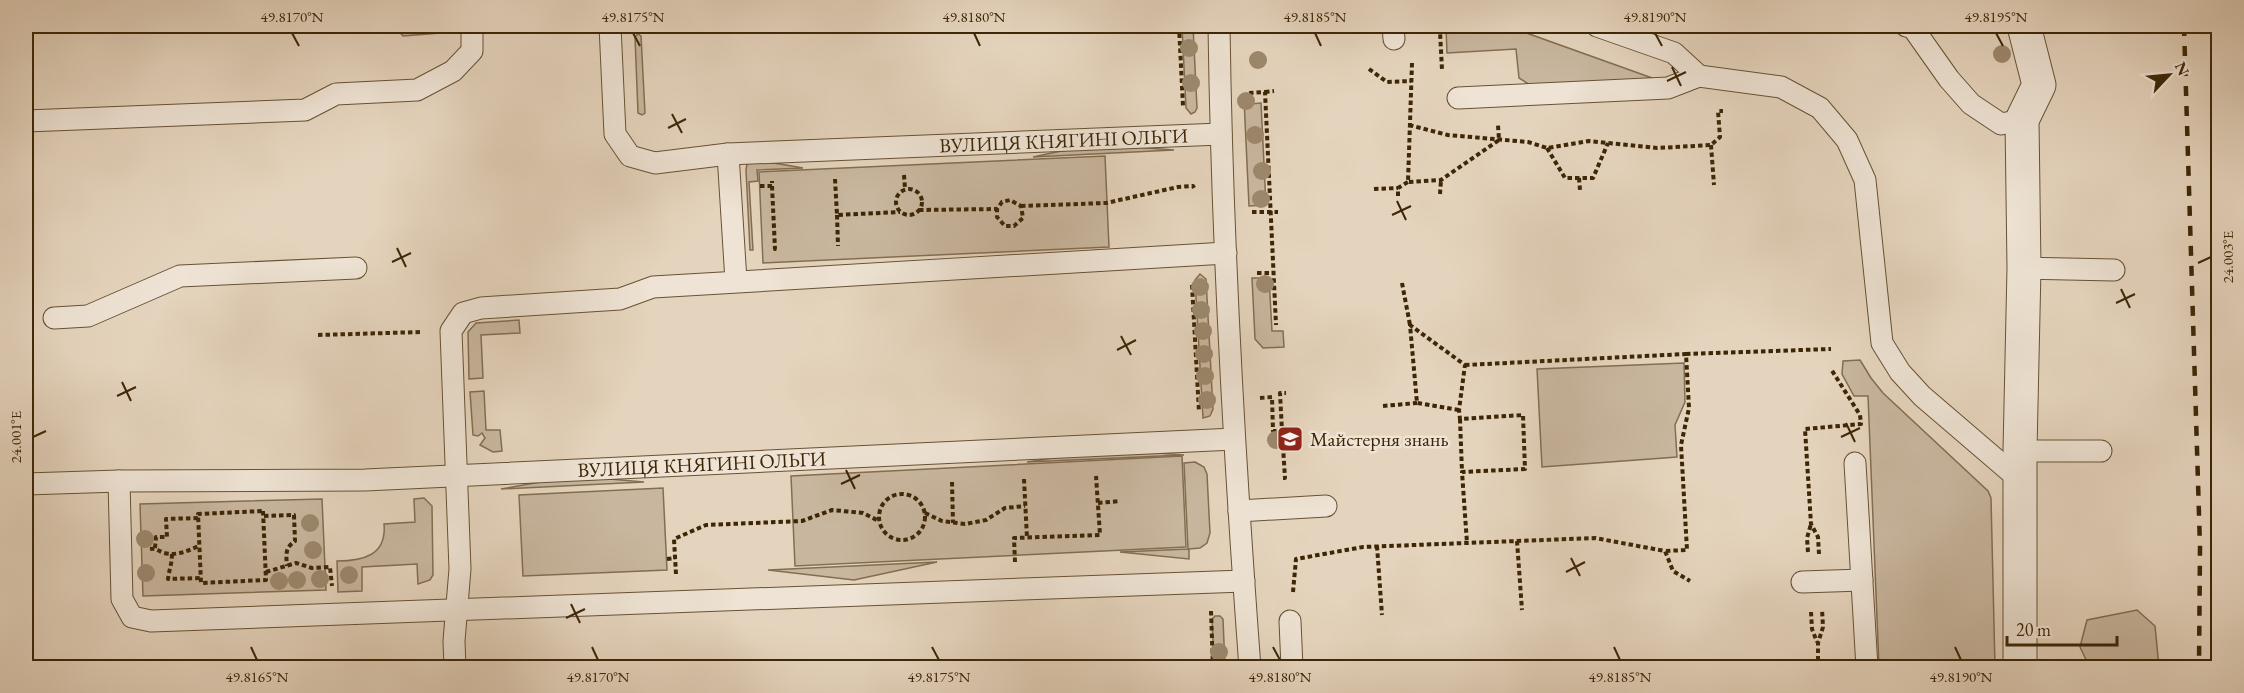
<svg xmlns="http://www.w3.org/2000/svg" width="2244" height="693" viewBox="0 0 2244 693" font-family="'EB Garamond',serif">
<rect width="100%" height="100%" fill="#e5d4bd"/>
<filter id="stains"><feTurbulence type="fractalNoise" baseFrequency=".00333" numOctaves="4"/><feColorMatrix values="0 0 0 0 .2 0 0 0 0 .09 0 0 0 0 .02 0 0 0 .5 -.17"/></filter>
<radialGradient id="worn" r=".72"><stop offset=".6" stop-color="#630" stop-opacity="0"/><stop offset="1" stop-color="#630" stop-opacity=".3"/></radialGradient>
<g fill="#c8b69e" stroke="#826e52" stroke-width="1.5">
<polygon points="394,26 443,26 440,33 403,36"/>
<polygon points="1182,26 1193,26 1197,108 1195,112 1191,114 1186,108"/>
<polygon points="1421,26 1507,26 1655,79 1530,85 1519,78 1516,49 1447,53 1446,27 1421,28"/>
<polygon points="638,34 641,36 645,113 642,115 638,113 635,37"/>
<polygon points="1244,99 1249,99 1250,104 1261,103 1266,205 1249,206"/>
<polygon points="1094,144 1174,150 1033,157"/>
<polygon points="1105,156 1109,247 763,263 759,172"/>
<polygon points="757,160 803,168 757,170 758,181 749,182 753,250 750,250 746,170 747,164"/>
<polygon points="1200,274 1206,279 1213,409 1210,416 1203,418 1195,280"/>
<polygon points="1252,278 1269,278 1272,331 1283,331 1284,347 1263,348 1255,339"/>
<polygon points="519,320 520,333 481,335 483,378 469,379 468,332 476,323"/>
<polygon points="1860,360 1871,378 1883,393 1988,491 1991,498 1995,667 1879,667 1868,396 1854,396 1842,374 1843,361"/>
<polygon points="1684,363 1685,402 1675,425 1677,457 1542,467 1537,369"/>
<polygon points="484,391 486,430 500,430 502,451 493,452 480,445 485,438 482,433 478,436 473,435 470,392"/>
<polygon points="1110,449 1184,455 1027,462"/>
<polygon points="1182,456 1186,547 795,566 791,476"/>
<polygon points="1195,462 1204,467 1207,474 1210,533 1207,543 1200,548 1189,549 1189,559 1120,552 1188,549 1184,463"/>
<polygon points="575,476 644,482 501,489"/>
<polygon points="663,488 667,570 523,576 519,495"/>
<path d="M 424,498 L 432,506 L 433,575 L 430,580 L 418,584 L 417,564 L 362,567 L 362,591 L 338,592 L 337,561 C 362,561 387,556 384,524 L 415,522 L 414,499 Z"/>
<polygon points="322,499 326,590 143,596 140,504"/>
<polygon points="937,562 854,580 768,570"/>
<polygon points="2137,610 2155,626 2159,667 2094,668 2089,666 2080,647 2087,620"/>
<polygon points="1215,616 1220,616 1223,619 1225,667 1214,667 1212,619"/>
</g>
<g fill="none" stroke-linecap="round" stroke-linejoin="round">
<defs>
<g id="lane">
<path id="s1" d="M 610,26 L 615,134 L 630,156 L 655,163 L 728,154 L 1221,134"/>
<path d="M 1219,26 C 1222,240 1234,454 1250,668"/>
<polyline points="1393,26 1394,39"/>
<polyline points="1906,26 1913,28 1949,79 1971,104 2001,124 2022,120"/>
<polyline points="1699,76 1781,87 1820,108 1847,140 1865,180 1882,343 1900,372 1922,396 2020,480"/>
<polyline points="1458,98 1668,88 1699,76 1674,53 1597,26"/>
<polyline points="26,121 305,110 336,94 417,90 453,71 472,51 472,26"/>
<polyline points="728,154 736,281"/>
<polyline points="2024,268 2114,270"/>
<polyline points="54,318 88,316 180,276 356,268"/>
<polyline points="2020,451 2101,451"/>
<polyline points="1855,463 1867,668"/>
<polyline points="119,481 122,599 132,617 151,621 1244,581"/>
<path id="s2" d="M 26,484 L 119,481 L 365,480 L 1234,439"/>
<polyline points="1239,511 1326,506"/>
<polyline points="1802,582 1862,580"/>
<polyline points="1290,621 1292,668"/>
<polyline points="455,668 454,641 460,569 451,331 463,313 481,308 620,299 653,287 1226,253"/>
</g>
<polyline id="street" points="2020,668 2020,451 2024,268 2022,120 2039,85 2024,26"/>
</defs>
<use href="#lane" stroke="#675234" stroke-width="23"/>
<use href="#street" stroke="#675234" stroke-width="35"/>
<g stroke="#3d2606" stroke-width="4" stroke-dasharray="4.5 3" stroke-linecap="butt">
<polyline points="1179,26 1183,106"/>
<polyline points="1421,32 1440,31 1442,70"/>
<polyline points="1412,63 1408,182 1441,180 1499,140 1498,125"/>
<polyline points="1369,69 1387,82 1411,81"/>
<polyline points="1265,92 1274,91"/>
<polyline points="1249,93 1265,92 1276,325"/>
<polyline points="1409,125 1448,135 1528,142 1547,148 1589,141 1657,148 1711,145 1720,137 1718,111 1723,111"/>
<polyline points="1711,145 1714,185"/>
<polyline points="1547,148 1565,178 1593,178 1608,143"/>
<polyline points="904,175 905,189"/>
<polyline points="1579,178 1580,190"/>
<polyline points="835,179 837,215 900,212"/>
<polyline points="760,186 772,186 772,181"/>
<polyline points="772,186 775,249 777,249"/>
<circle cx="909" cy="202" r="13"/>
<polyline points="1374,189 1398,188"/>
<polyline points="1440,194 1441,180"/>
<polyline points="1398,196 1398,188 1408,182"/>
<polyline points="1021,206 1106,203 1178,187 1193,186 1194,188"/>
<polyline points="919,210 997,209 1002,202 1010,200 1021,206 1023,218 1014,226 1005,226 997,217 997,209"/>
<polyline points="1252,212 1278,212"/>
<polyline points="837,215 838,246"/>
<polyline points="1257,273 1274,273"/>
<polyline points="1402,283 1410,325"/>
<polyline points="1192,285 1199,412"/>
<polyline points="318,335 422,332"/>
<polyline points="1686,354 1831,349"/>
<polyline points="1465,365 1686,354 1689,408 1681,445 1687,550 1665,551"/>
<polyline points="1260,398 1272,397 1273,431 1282,431 1280,393 1286,393"/>
<polyline points="1383,406 1417,403"/>
<polyline points="1459,410 1417,403 1410,325 1465,365 1459,410 1460,419 1523,415 1525,469 1462,472 1467,543"/>
<polyline points="1460,419 1462,472"/>
<polyline points="1282,431 1285,478 1283,478"/>
<polyline points="1024,479 1027,538"/>
<polyline points="952,482 953,523"/>
<circle cx="902" cy="517" r="23"/>
<polyline points="1098,503 1120,501"/>
<polygon points="263,511 266,580 201,583 198,514"/>
<polyline points="925,513 942,521 965,524 986,520 1005,508 1025,506"/>
<path d="M 264,516 L 294,515 L 295,541 C 285,548 286,554 287,566"/>
<polyline points="1517,541 1522,610"/>
<polyline points="1377,546 1382,615"/>
<polyline points="155,548 156,537 167,537 166,519 198,518"/>
<path d="M 150,549 C 157,548 158,551 164,553 C 177,556 187,551 199,546"/>
<polyline points="1808,552 1807,538 1811,524"/>
<path d="M 172,554 C 172,564 169,570 168,579 L 200,578"/>
<polyline points="1819,554 1818,537 1811,524 1805,429 1861,424 1860,415 1831,369"/>
<polyline points="667,559 675,558"/>
<polyline points="1015,562 1014,538 1100,535 1096,476"/>
<polyline points="266,572 296,563 312,568 330,567 332,586"/>
<polyline points="676,574 674,539 706,525 802,521 832,510 863,513 879,521"/>
<polyline points="1293,592 1296,559 1363,547 1595,538 1665,551 1673,571 1690,581"/>
<polyline points="1211,611 1213,668"/>
<polyline points="1811,612 1812,629 1817,642"/>
<polyline points="1818,668 1818,643 1823,627 1822,609"/>
</g>
<use href="#lane" stroke="#eee3d4" stroke-width="21"/>
<use href="#street" stroke="#eee3d4" stroke-width="33"/>
<polyline stroke="#3d2606" stroke-width="4.5" stroke-dasharray="10 10" stroke-linecap="butt" points="2184,26 2200,547 2199,668"/>
</g>
<g fill="#9c886d">
<circle cx="1189" cy="48" r="9"/>
<circle cx="2002" cy="54" r="9"/>
<circle cx="1258" cy="60" r="9"/>
<circle cx="1191" cy="83" r="9"/>
<circle cx="1246" cy="101" r="9"/>
<circle cx="1255" cy="135" r="9"/>
<circle cx="1262" cy="171" r="9"/>
<circle cx="1261" cy="199" r="9"/>
<circle cx="1265" cy="284" r="9"/>
<circle cx="1200" cy="287" r="9"/>
<circle cx="1201" cy="310" r="9"/>
<circle cx="1203" cy="331" r="9"/>
<circle cx="1204" cy="354" r="9"/>
<circle cx="1205" cy="376" r="9"/>
<circle cx="1207" cy="400" r="9"/>
<circle cx="1276" cy="440" r="9"/>
<circle cx="310" cy="523" r="9"/>
<circle cx="145" cy="539" r="9"/>
<circle cx="313" cy="550" r="9"/>
<circle cx="146" cy="573" r="9"/>
<circle cx="349" cy="575" r="9"/>
<circle cx="320" cy="579" r="9"/>
<circle cx="297" cy="580" r="9"/>
<circle cx="279" cy="581" r="9"/>
<circle cx="1219" cy="652" r="9"/>
</g>
<path fill="none" stroke="#3d2606" stroke-width="2" d="M 292,33 L 299,46M 633,33 L 640,46M 974,33 L 980,46M 1315,33 L 1321,46M 1655,33 L 1662,46M 1996,33 L 2003,46M 1672,67 L 1681,86M 1667,81 L 1686,72M 672,114 L 682,133M 668,128 L 686,119M 1397,201 L 1406,220M 1392,215 L 1411,206M 397,248 L 406,267M 392,262 L 411,253M 2198,263 L 2211,257M 2121,289 L 2130,308M 2116,303 L 2135,294M 1121,336 L 1131,355M 1117,350 L 1136,340M 122,382 L 131,401M 117,396 L 136,387M 1846,423 L 1855,442M 33,437 L 46,431M 1841,437 L 1860,428M 846,470 L 855,489M 841,484 L 860,475M 1571,558 L 1580,576M 1566,572 L 1585,562M 571,604 L 580,623M 566,618 L 585,609M 251,647 L 257,660M 592,647 L 598,660M 932,647 L 939,660M 1273,647 L 1280,660M 1614,647 L 1620,660M 1955,647 L 1961,660"/>
<defs>
<symbol id="school-square" viewBox="-11 -11 22 22"><rect x="-9" y="-9" width="18" height="18" rx="4" fill="#8f2418" stroke="#eee3d4"/><path d="M0-5L7-2L0 1L-7-2ZM-4 1L0 2.5L4 1V4Q0 6-4 4Z" fill="#fff"/></symbol>
</defs>
<g fill-rule="evenodd">
<use href="#school-square" x="1275" y="424" width="30" height="30"/>
</g>
<g text-anchor="middle" dominant-baseline="central" stroke-width="5" stroke-linejoin="round" paint-order="stroke">
<g font-size="20" fill="#3d2606" stroke="#eee3d4">
<text stroke="none"><textPath href="#s1" startOffset="570">ВУЛИЦЯ КНЯГИНІ ОЛЬГИ</textPath></text>
<text stroke="none"><textPath href="#s2" startOffset="676">ВУЛИЦЯ КНЯГИНІ ОЛЬГИ</textPath></text>
</g>
<g font-size="20" fill="#3d2606" stroke="#eee3d4" text-anchor="start">
<text x="1310" y="439">Майстерня знань</text>
</g>
</g>
<rect width="2244" height="693" fill="none" stroke="#e5d4bd" stroke-width="66"/>
<g transform="translate(2169 75) rotate(64)" stroke="#eee3d4" stroke-width="4.5" paint-order="stroke">
<path d="M0-4.5L10 22L0 15L-10 22Z" fill="#3d2606"/>
<text y="-9" font-size="16" font-weight="bold" text-anchor="middle" fill="#3d2606">N</text>
</g>
<path d="M2007 636v9h110v-9" fill="none" stroke="#3d2606" stroke-width="3"/>
<text x="2016" y="636" font-size="18" fill="#3d2606" stroke="#eee3d4" stroke-width="4.5" paint-order="stroke">20 m</text>
<rect x="33" y="33" width="2178" height="627" fill="none" stroke="#3d2606" stroke-width="2"/>
<g font-size="15" text-anchor="middle" fill="#3d2606">
<text x="292" y="22">49.8170°N</text>
<text x="633" y="22">49.8175°N</text>
<text x="974" y="22">49.8180°N</text>
<text x="1315" y="22">49.8185°N</text>
<text x="1655" y="22">49.8190°N</text>
<text x="1996" y="22">49.8195°N</text>
<text transform="translate(2228 257) rotate(-90)" y="5">24.003°E</text>
<text transform="translate(16 437) rotate(-90)" y="5">24.001°E</text>
<text x="257" y="682">49.8165°N</text>
<text x="598" y="682">49.8170°N</text>
<text x="939" y="682">49.8175°N</text>
<text x="1280" y="682">49.8180°N</text>
<text x="1620" y="682">49.8185°N</text>
<text x="1961" y="682">49.8190°N</text>
</g>
<rect width="100%" height="100%" filter="url(#stains)"/>
<rect width="100%" height="100%" fill="url(#worn)"/>
</svg>
